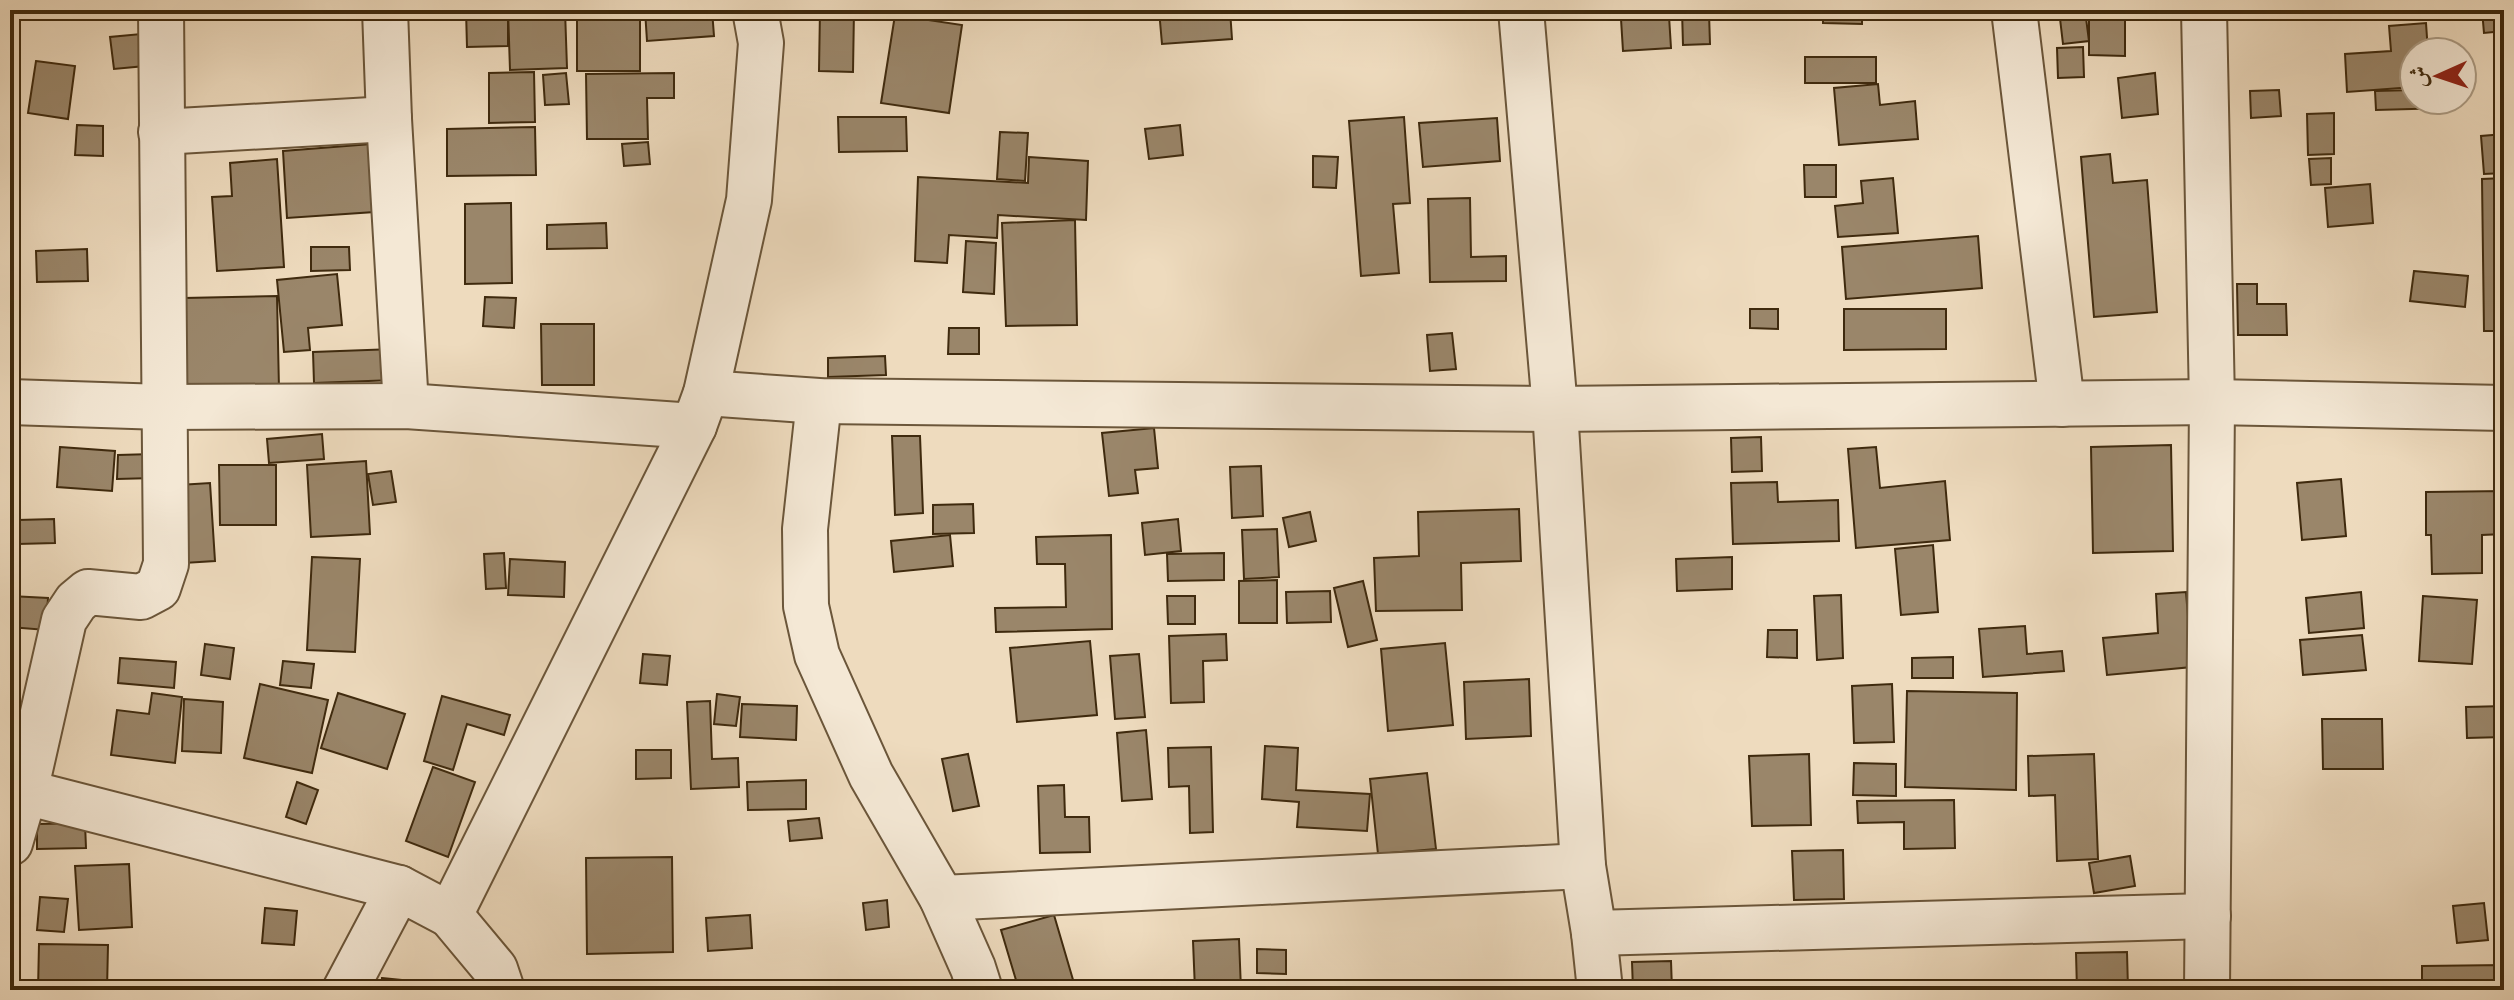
<svg xmlns="http://www.w3.org/2000/svg" width="2514" height="1000" viewBox="0 0 2514 1000" font-family="Vollkorn,Amiri,serif">
<rect width="100%" height="100%" fill="#eedbbe"/>
<filter id="stains"><feTurbulence type="fractalNoise" baseFrequency=".0025" numOctaves="4"/><feColorMatrix values="0 0 0 0 .2 0 0 0 0 .09 0 0 0 0 .02 0 0 0 .5 -.17"/></filter>
<radialGradient id="worn" r=".72"><stop offset=".6" stop-color="#630" stop-opacity="0"/><stop offset="1" stop-color="#630" stop-opacity=".3"/></radialGradient>
<g fill="#9a866a" stroke="#3f2a0e" stroke-width="2">
<polygon points="10,10 63,10 63,14 10,19"/>
<polygon points="466,10 508,10 508,46 467,47"/>
<polygon points="508,10 565,10 567,68 510,70"/>
<polygon points="645,10 712,10 714,36 647,41"/>
<polygon points="820,10 854,10 853,72 819,71"/>
<polygon points="1159,10 1230,10 1232,39 1162,44"/>
<polygon points="1682,10 1735,10 1735,12 1709,13 1710,44 1683,45"/>
<polygon points="1823,10 1862,10 1862,24 1823,23"/>
<polygon points="2059,10 2085,10 2089,41 2063,44"/>
<polygon points="2482,10 2504,10 2504,31 2484,33"/>
<polygon points="640,12 640,71 577,71 577,13"/>
<polygon points="895,15 962,25 949,113 881,103"/>
<polygon points="1669,16 1671,48 1623,51 1621,19"/>
<polygon points="2089,16 2125,18 2125,56 2089,55"/>
<polygon points="2426,23 2428,52 2414,52 2414,87 2347,92 2345,54 2391,51 2389,26"/>
<polygon points="141,34 145,66 114,69 110,37"/>
<polygon points="2083,47 2084,77 2058,78 2057,48"/>
<rect x="1805" y="57" width="71" height="26"/>
<polygon points="36,61 75,66 68,119 28,113"/>
<polygon points="534,72 535,122 489,123 489,73"/>
<polygon points="566,73 569,104 545,105 543,75"/>
<polygon points="674,73 674,98 647,98 648,139 587,139 586,74"/>
<polygon points="2155,73 2158,114 2122,118 2118,78"/>
<polygon points="1878,84 1880,105 1915,101 1918,139 1839,145 1834,88"/>
<polygon points="2279,90 2281,116 2251,118 2250,91"/>
<polygon points="2414,90 2414,100 2448,100 2448,108 2376,110 2375,91"/>
<polygon points="2334,113 2334,154 2308,155 2307,114"/>
<polygon points="838,117 906,117 907,151 839,152"/>
<polygon points="1404,117 1410,203 1393,204 1399,273 1361,276 1349,121"/>
<polygon points="1497,118 1500,161 1423,167 1419,123"/>
<polygon points="77,125 103,126 103,156 75,155"/>
<polygon points="1180,125 1183,155 1149,159 1145,129"/>
<polygon points="535,127 536,175 447,176 447,129"/>
<polygon points="1000,132 1028,133 1025,181 997,179"/>
<polygon points="2504,134 2504,173 2484,174 2481,136"/>
<polygon points="648,142 650,164 624,166 622,144"/>
<polygon points="384,143 389,211 287,218 283,151"/>
<polygon points="2110,154 2113,183 2147,180 2157,312 2094,317 2081,157"/>
<polygon points="1313,156 1338,157 1336,188 1313,187"/>
<polygon points="1029,157 1088,161 1086,220 998,215 997,238 949,235 947,263 915,261 918,177 1028,183"/>
<polygon points="2331,158 2331,184 2311,185 2309,159"/>
<polygon points="277,159 284,267 217,271 212,197 232,196 230,163"/>
<polygon points="1804,165 1836,165 1836,197 1805,197"/>
<polygon points="1893,178 1898,233 1838,237 1835,206 1863,203 1861,181"/>
<polygon points="2504,178 2504,331 2484,331 2482,179"/>
<polygon points="2370,184 2373,223 2328,227 2325,188"/>
<polygon points="1470,198 1471,257 1506,256 1506,281 1430,282 1428,199"/>
<polygon points="511,203 512,283 465,284 465,204"/>
<polygon points="1075,220 1077,325 1006,326 1002,223"/>
<polygon points="606,223 607,248 547,249 547,225"/>
<polygon points="1978,236 1982,288 1846,299 1842,247"/>
<polygon points="966,241 996,243 994,294 963,292"/>
<polygon points="311,247 349,247 350,270 311,271"/>
<polygon points="87,249 88,281 37,282 36,251"/>
<polygon points="2414,271 2468,276 2465,307 2410,301"/>
<polygon points="337,274 342,325 308,328 310,350 284,352 277,280"/>
<polygon points="2237,284 2257,284 2257,304 2286,304 2287,335 2238,335"/>
<polygon points="277,296 279,389 186,391 184,298"/>
<polygon points="485,297 516,298 514,328 483,326"/>
<polygon points="1750,309 1778,309 1778,329 1750,328"/>
<polygon points="1844,309 1946,309 1946,349 1844,350"/>
<polygon points="541,324 594,324 594,385 542,385"/>
<polygon points="949,328 979,328 979,354 948,354"/>
<polygon points="1452,333 1456,369 1430,371 1427,335"/>
<polygon points="394,349 395,380 314,383 313,352"/>
<polygon points="885,356 886,375 828,377 828,358"/>
<polygon points="1154,428 1158,468 1135,470 1138,493 1109,496 1102,433"/>
<polygon points="322,434 324,459 269,463 267,439"/>
<polygon points="892,436 920,436 923,513 895,515"/>
<polygon points="1761,437 1762,471 1732,472 1731,438"/>
<polygon points="2171,445 2173,551 2093,553 2091,447"/>
<polygon points="60,447 115,451 112,491 57,487"/>
<polygon points="1876,447 1880,488 1945,481 1950,540 1856,548 1848,449"/>
<polygon points="153,454 154,478 117,479 118,455"/>
<polygon points="366,461 370,534 311,537 307,465"/>
<polygon points="219,465 276,465 276,525 220,525"/>
<polygon points="1261,466 1263,516 1232,518 1230,467"/>
<polygon points="391,471 396,502 373,505 368,474"/>
<polygon points="2341,479 2346,536 2302,540 2297,483"/>
<polygon points="1777,482 1778,502 1838,500 1839,541 1733,544 1731,483"/>
<polygon points="210,483 215,561 184,563 179,485"/>
<polygon points="2504,491 2504,534 2482,535 2482,573 2432,574 2431,535 2426,535 2426,492"/>
<polygon points="973,504 974,533 933,534 933,505"/>
<polygon points="1519,509 1521,561 1461,563 1462,610 1376,611 1374,558 1419,556 1418,512"/>
<polygon points="1310,512 1316,541 1289,547 1283,518"/>
<polygon points="54,519 55,543 18,544 18,520"/>
<polygon points="1178,519 1181,551 1145,555 1142,523"/>
<polygon points="1277,529 1279,577 1244,579 1242,530"/>
<polygon points="950,535 953,566 894,572 891,541"/>
<polygon points="1111,535 1112,629 996,632 995,608 1066,607 1065,564 1037,564 1036,537"/>
<polygon points="1933,545 1938,612 1901,615 1895,549"/>
<polygon points="504,553 506,588 486,589 484,554"/>
<polygon points="1224,553 1224,580 1168,581 1167,554"/>
<polygon points="312,557 360,559 355,652 307,650"/>
<polygon points="1732,557 1732,589 1677,591 1676,559"/>
<polygon points="510,559 565,562 564,597 508,595"/>
<polygon points="1277,580 1277,623 1239,623 1239,581"/>
<polygon points="1363,581 1377,640 1348,647 1334,588"/>
<polygon points="1330,591 1331,622 1287,623 1286,592"/>
<polygon points="2186,592 2192,667 2107,675 2103,638 2158,633 2156,594"/>
<polygon points="2361,592 2364,628 2309,633 2306,598"/>
<polygon points="1841,595 1843,658 1817,660 1814,596"/>
<polygon points="10,596 48,598 46,630 10,627"/>
<polygon points="1167,596 1195,596 1195,624 1168,624"/>
<polygon points="2423,596 2477,600 2472,664 2419,661"/>
<polygon points="2025,626 2027,654 2062,651 2064,671 1983,677 1979,629"/>
<polygon points="1768,630 1797,630 1797,658 1767,657"/>
<polygon points="1226,634 1227,660 1203,661 1204,702 1171,703 1169,636"/>
<polygon points="2362,635 2366,670 2303,675 2300,640"/>
<polygon points="1090,641 1097,715 1017,722 1010,648"/>
<polygon points="1445,643 1453,725 1388,731 1381,649"/>
<polygon points="205,644 234,648 230,679 201,675"/>
<polygon points="643,654 670,656 667,685 640,683"/>
<polygon points="1139,654 1145,717 1115,719 1110,656"/>
<polygon points="1953,657 1953,678 1912,678 1912,658"/>
<polygon points="120,658 176,662 174,688 118,683"/>
<polygon points="283,661 314,664 311,688 280,685"/>
<polygon points="1529,679 1531,736 1466,739 1464,682"/>
<polygon points="260,684 328,700 312,773 244,758"/>
<polygon points="1892,684 1894,742 1854,743 1852,686"/>
<polygon points="1907,691 2017,693 2016,790 1905,787"/>
<polygon points="152,693 182,697 175,763 111,755 117,710 149,714"/>
<polygon points="338,693 405,714 387,769 321,748"/>
<polygon points="717,694 740,697 736,726 714,724"/>
<polygon points="442,696 510,715 504,735 467,724 453,770 424,761"/>
<polygon points="184,699 223,702 221,753 182,751"/>
<polygon points="710,701 712,759 738,758 739,787 691,789 687,702"/>
<polygon points="742,704 797,706 796,740 740,737"/>
<polygon points="2504,706 2504,737 2467,738 2466,707"/>
<polygon points="2322,719 2382,719 2383,769 2323,769"/>
<polygon points="10,723 34,725 10,760"/>
<polygon points="1146,730 1152,799 1122,801 1117,733"/>
<polygon points="1265,746 1298,748 1296,790 1370,794 1367,831 1297,827 1299,802 1262,799"/>
<polygon points="1211,747 1213,832 1190,833 1189,786 1169,787 1168,748"/>
<polygon points="636,750 671,750 671,778 636,779"/>
<polygon points="968,754 979,806 953,811 942,759"/>
<polygon points="1809,754 1811,825 1752,826 1749,756"/>
<polygon points="2094,754 2098,859 2057,861 2055,795 2029,796 2028,756"/>
<polygon points="1854,763 1896,764 1896,796 1853,795"/>
<polygon points="433,767 475,782 448,857 406,841"/>
<polygon points="1427,773 1436,849 1378,854 1370,779"/>
<polygon points="806,780 806,809 748,810 747,782"/>
<polygon points="297,782 318,790 306,824 286,817"/>
<polygon points="1064,785 1065,817 1089,817 1090,852 1040,853 1038,786"/>
<polygon points="1954,800 1955,848 1904,849 1904,822 1858,823 1857,801"/>
<polygon points="819,818 822,838 790,841 788,821"/>
<polygon points="85,823 86,848 37,849 37,824"/>
<polygon points="1843,850 1844,899 1794,900 1792,851"/>
<polygon points="2130,856 2135,886 2094,893 2089,863"/>
<polygon points="672,857 673,952 587,954 586,858"/>
<polygon points="129,864 132,927 79,930 75,866"/>
<polygon points="40,897 68,899 64,932 37,930"/>
<polygon points="887,900 889,927 866,930 863,903"/>
<polygon points="2484,903 2488,940 2457,943 2453,906"/>
<polygon points="265,908 297,911 294,945 262,943"/>
<polygon points="750,915 752,948 708,951 706,918"/>
<polygon points="1054,915 1076,990 1019,990 1001,930"/>
<polygon points="1239,939 1241,990 1195,990 1193,941"/>
<polygon points="39,944 108,945 107,990 38,990"/>
<polygon points="1257,949 1286,950 1286,974 1257,973"/>
<polygon points="2127,952 2128,989 2077,990 2076,953"/>
<polygon points="1671,961 1672,990 1633,990 1632,962"/>
<polygon points="2504,965 2504,990 2422,990 2422,966"/>
<polygon points="382,978 431,983 430,990 381,990"/>
</g>
<g fill="none" stroke-linecap="round" stroke-linejoin="round">
<defs>
<g id="minor">
<polyline points="385,10 389,119 406,406"/>
<polyline points="1521,10 1555,409 1583,866 1594,933 1600,990"/>
<polyline points="2014,10 2062,404"/>
<polyline points="2204,10 2212,402 2207,990"/>
<polyline points="161,132 389,119"/>
<polyline points="706,393 819,401 1555,409 2212,402 2504,408"/>
<polyline points="819,401 805,529 806,606 817,655 871,775 942,898 973,968 980,990"/>
<polyline points="10,402 163,407 406,406 694,426"/>
<polyline points="25,792 399,888"/>
<polyline points="10,843 25,792 64,620 76,602 88,592 141,597 158,588 166,564 161,10"/>
<polyline points="942,898 1583,866"/>
<polyline points="450,915 495,969 502,990"/>
<polyline points="1594,933 2208,916"/>
<polyline points="345,990 399,888 450,915 694,426 706,393 749,200 761,43 755,10"/>
</g>
</defs>
<use href="#minor" stroke="#6b563a" stroke-width="48"/>
<use href="#minor" stroke="#f4e8d5" stroke-width="44"/>
</g>
<rect width="2514" height="1000" fill="none" stroke="#eedbbe" stroke-width="40"/>
<rect x="12" y="12" width="2490" height="976" fill="none" stroke="#3f2a0e" stroke-width="4"/>
<rect x="20" y="20" width="2474" height="960" fill="none" stroke="#3f2a0e" stroke-width="2"/>
<g transform="translate(2438 76) rotate(267)"><circle r="38" fill="#f4e8d5" stroke="#ac9c85" stroke-width="2"/>
<path d="M0-6L14 30L0 20L-14 30Z" fill="#8f2418"/>
<text y="-12" font-size="22" font-weight="bold" text-anchor="middle" fill="#3f2a0e">ش</text>
</g>
<rect width="100%" height="100%" filter="url(#stains)"/>
<rect width="100%" height="100%" fill="url(#worn)"/>
</svg>
